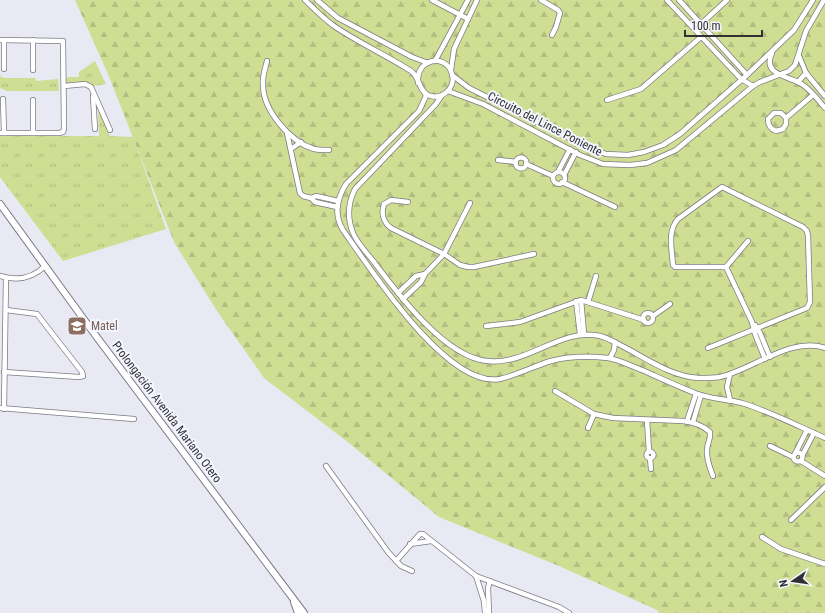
<svg xmlns="http://www.w3.org/2000/svg" width="825" height="613" viewBox="0 0 825 613" font-family="'Roboto Condensed',sans-serif">
<defs>
<pattern id="grass-tufts" width="24" height="20" patternUnits="userSpaceOnUse"><rect width="24" height="20" fill="#d0de94"/><path d="M3 7l-1-3M5 7V3M7 7l1-3M15 17l-1-3M17 17v-4M19 17l1-3" fill="none" stroke="#b3bf80"/></pattern>
<pattern id="forest-firs" width="22" height="20" patternUnits="userSpaceOnUse"><rect width="22" height="20" fill="#d0de94"/><path d="M5 1l3.5 6h-7zM16 11l3.5 6h-7z" fill="#b3bf80"/></pattern>
</defs>
<rect width="100%" height="100%" fill="#e8e9f3"/>
<g fill="url(#grass-tufts)">
<polygon points="95,61 106,84 94,86 64,83 64,79 69,77 79,77 79,72"/>
<polygon points="0,74 1,77 6,78 35,78 36,81 58,79 59,91 7,91 0,88"/>
<polygon points="98,110 110,136 133,137 166,229 63,261 0,177 0,136 99,136"/>
</g>
<polygon fill="url(#forest-firs)" points="75,0 825,0 825,613 659,613 657,610 559,566 439,517 349,443 264,378 217,311 174,242 108,74"/>
<g fill="none" stroke-linecap="round" stroke-linejoin="round">
<defs>
<g id="street">
<path d="M 305,0 C 314,9 324,19 334,26 C 359,43 386,55 411,71 C 420,77 418,90 428,95 C 442,101 456,88 452,74 C 446,52 415,59 418,83"/>
<polyline points="317,0 338,18 412,57 428,63"/>
<polyline points="432,0 468,19"/>
<polyline points="541,0 558,10 560,13 556,27 552,35"/>
<polyline points="667,0 741,79 753,86"/>
<polyline points="679,0 747,75"/>
<polyline points="701,24 727,0"/>
<polyline points="0,40 63,41 64,129 63,132 59,133 0,133"/>
<polyline points="4,40 4,69"/>
<path d="M 772,53 C 761,76 791,76 803,85 C 812,91 818,100 825,108"/>
<polyline points="799,56 806,73 825,96"/>
<path d="M 267,61 C 265,69 262,77 263,85 C 263,110 290,142 314,149 C 319,150 324,150 329,150"/>
<polyline points="435,61 468,0"/>
<polyline points="33,70 33,40"/>
<polyline points="451,70 454,49 477,0"/>
<polyline points="452,75 469,88 585,146 606,154 628,155 644,152 663,145 680,134 747,75 794,30 813,0"/>
<polyline points="798,82 806,73"/>
<polyline points="64,86 85,84 91,87 110,130"/>
<polyline points="448,91 483,104 580,155 603,164 630,165 647,163 676,150 753,86 760,82 789,71 795,65 806,31 824,0"/>
<path d="M 425,93 L 426,96 L 419,111 L 346,184 C 336,200 334,215 343,230 C 370,268 447,389 500,379 C 517,375 534,366 551,361 C 569,356 590,356 608,358 C 620,360 631,366 642,370 C 660,378 677,386 695,393 C 710,399 726,399 742,403 C 771,412 798,426 825,438"/>
<path d="M 442,95 L 436,104 L 355,189 C 348,203 347,218 353,233 C 357,243 367,253 374,262 C 398,294 445,357 487,361 C 527,366 561,327 600,336 C 608,338 616,343 624,347 C 647,359 672,377 699,378 C 705,378 713,378 720,377 C 752,370 791,336 825,348"/>
<polyline points="93,96 95,129"/>
<polyline points="3,99 4,133"/>
<polyline points="33,100 33,133"/>
<polyline points="607,100 641,89 701,37"/>
<path d="M 786,118 L 781,113 L 774,113 L 768,119 C 768,125 770,129 776,131 L 783,129 L 786,124 L 786,118 L 813,95"/>
<polyline points="287,133 300,193 303,196 311,198 315,202 337,207"/>
<polyline points="291,149 301,142"/>
<circle cx="521" cy="163" r="5.5"/>
<polyline points="498,160 516,162"/>
<polyline points="526,164 553,176"/>
<polyline points="558,172 570,149"/>
<circle cx="559" cy="178" r="6"/>
<polyline points="564,175 576,152"/>
<polyline points="562,182 615,207"/>
<polyline points="311,198 316,196 338,201"/>
<path d="M 408,202 L 391,200 L 384,204 C 381,213 383,222 391,228 L 444,254 L 460,265 L 468,267 L 474,267 L 534,254"/>
<polyline points="726,267 752,322 755,334 765,359"/>
<polyline points="726,267 748,241"/>
<path d="M 0,276 C 17,281 33,278 45,266"/>
<polyline points="398,293 416,276 425,274"/>
<polyline points="403,299 421,282 425,274 444,254 470,203"/>
<polyline points="581,300 584,334"/>
<polyline points="576,301 580,334"/>
<polyline points="588,302 596,276"/>
<circle cx="648" cy="318" r="5"/>
<polyline points="653,316 670,304"/>
<polyline points="755,325 760,333 770,357"/>
<polyline points="486,326 520,322 581,300 644,320"/>
<path d="M 708,348 L 807,308 L 810,302 L 808,236 L 807,231 L 803,227 L 722,187 L 678,219 C 667,231 672,250 673,265 L 675,267 L 726,267"/>
<polyline points="610,358 614,350 615,342"/>
<polyline points="4,372 79,377 83,376 82,372 37,314 6,310"/>
<polyline points="730,374 727,387 730,400"/>
<path d="M 555,391 L 594,414 L 613,418 L 683,421 C 694,422 702,425 710,432 C 711,440 707,443 707,450 C 706,459 710,468 713,476"/>
<polyline points="0,408 134,419"/>
<polyline points="4,409 6,278"/>
<polyline points="647,420 649,451"/>
<polyline points="687,421 696,394"/>
<polyline points="693,422 701,395"/>
<polyline points="588,428 594,414"/>
<polyline points="770,446 793,457"/>
<circle cx="650" cy="455" r="3.5"/>
<circle cx="798" cy="457" r="4.5"/>
<polyline points="795,454 807,430"/>
<polyline points="802,456 814,433"/>
<polyline points="650,458 651,469"/>
<polyline points="801,461 825,476"/>
<polyline points="326,466 388,552 401,566 412,571"/>
<polyline points="791,520 825,487"/>
<polyline points="762,537 781,549 825,564"/>
<polyline points="410,544 431,541"/>
<polyline points="396,561 420,534 423,534 476,576 559,607 569,613"/>
<polyline points="476,576 484,601 485,613"/>
<polyline points="489,613 488,588 490,581"/>
</g>
<g id="secondary">
<polyline points="0,204 96,336 304,613"/>
<polyline points="294,602 298,613"/>
</g>
</defs>
<use href="#street" stroke="#7a7b84" stroke-width="6"/>
<use href="#secondary" stroke="#7a7b84" stroke-width="8"/>
<use href="#street" stroke="#fff" stroke-width="4.5"/>
<use href="#secondary" stroke="#fff" stroke-width="6"/>
</g>
<defs>
<symbol id="school-square" viewBox="-11 -11 22 22"><rect x="-9" y="-9" width="18" height="18" rx="4" fill="#8d6e63" stroke="#f5f6ff"/><path d="M0-5L7-2L0 1L-7-2ZM-4 1L0 2.5L4 1V4Q0 6-4 4Z" fill="#fff"/></symbol>
</defs>
<g fill-rule="evenodd">
<use href="#school-square" x="66" y="315" width="22" height="22"/>
</g>
<g text-anchor="middle" dominant-baseline="central" stroke-width="4" stroke-linejoin="round" paint-order="stroke">
<g font-size="12" fill="#313135" stroke="#f5f6ff">
<text transform="translate(545 124) rotate(27)">Circuito del Lince Poniente</text>
<text transform="translate(167 412) rotate(53)">Prolongación Avenida Mariano Otero</text>
</g>
<g font-size="12" fill="#785e54" stroke="#f5f6ff" text-anchor="start">
<text x="91" y="326">Matel</text>
</g>
</g>
<g transform="translate(793 581) rotate(257)" stroke="#f5f6ff" stroke-width="3" paint-order="stroke">
<path d="M0-3L7 15L0 10L-7 15Z" fill="#313135"/>
<text y="-6" font-size="11" font-weight="bold" text-anchor="middle" fill="#313135">N</text>
</g>
<path d="M685 30v6h77v-6" fill="none" stroke="#313135" stroke-width="2"/>
<text x="691" y="30" font-size="12" fill="#313135" stroke="#f5f6ff" stroke-width="3" paint-order="stroke">100 m</text>
</svg>
